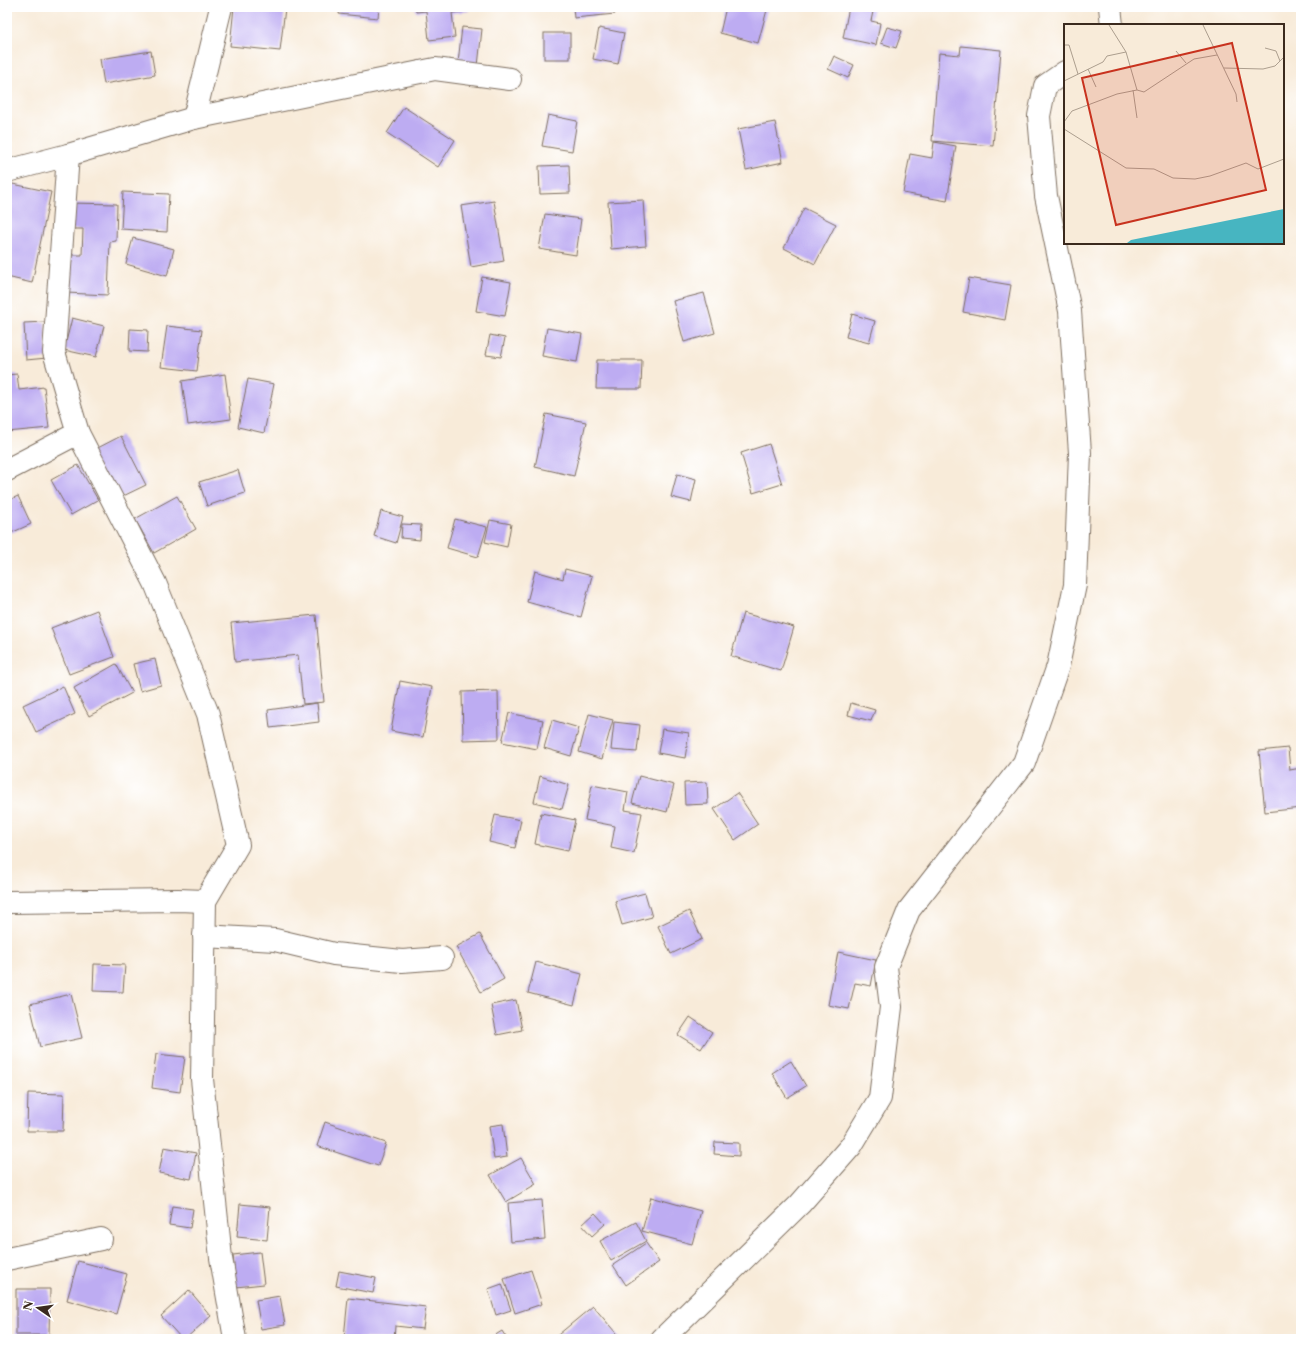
<svg xmlns="http://www.w3.org/2000/svg" width="1308" height="1346" viewBox="0 0 1308 1346" font-family="'Libre Caslon Text',serif">
<rect width="100%" height="100%" fill="#fff"/>
<filter id="ink" filterUnits="userSpaceOnUse"><feTurbulence type="fractalNoise" baseFrequency=".025" numOctaves="2"/><feDisplacementMap in="SourceGraphic" scale="8" xChannelSelector="R" yChannelSelector="G"/><feConvolveMatrix kernelMatrix="1 2 1 2 8 2 1 2 1" color-interpolation-filters="sRGB"/></filter>
<filter id="wash" filterUnits="userSpaceOnUse"><feTurbulence type="fractalNoise" baseFrequency=".012" numOctaves="4" result="noise"/><feDisplacementMap in="SourceGraphic" scale="16" xChannelSelector="R" yChannelSelector="G"/><feGaussianBlur stdDeviation="0.9" result="paint"/><feColorMatrix in="noise" values="0 0 0 0 0 0 0 0 0 0 0 0 0 0 0 0 0 1.4 0 .05"/><feComposite in="paint" operator="in"/></filter>
<g filter="url(#wash)">
<rect width="100%" height="100%" fill="#f8ebd9"/>
<g id="blocks">
<g fill="#bdacf2">
<polygon points="234,7 285,8 280,51 230,46"/>
<polygon points="340,7 379,7 378,18 339,14"/>
<polygon points="415,7 468,7 469,11 452,13 455,37 429,40 426,11 416,12"/>
<polygon points="573,7 614,7 615,14 574,18"/>
<polygon points="726,7 755,7 767,10 758,43 720,33"/>
<polygon points="849,7 874,7 871,21 880,23 876,45 843,38"/>
<polygon points="462,27 482,29 478,66 458,63"/>
<polygon points="887,27 902,31 896,48 881,43"/>
<polygon points="599,28 624,33 618,64 593,59"/>
<rect x="544" y="33" width="26" height="26"/>
<polygon points="961,46 1001,50 993,146 932,141 939,53 960,55"/>
<polygon points="151,51 155,75 104,84 100,59"/>
<polygon points="834,56 854,65 848,78 828,69"/>
<polygon points="404,107 455,140 438,167 387,133"/>
<polygon points="548,115 577,121 572,151 542,146"/>
<polygon points="775,122 783,162 746,170 738,129"/>
<polygon points="934,142 956,146 947,201 903,193 910,154 932,158"/>
<polygon points="569,165 570,193 540,194 539,166"/>
<polygon points="8,183 51,192 32,283 7,277"/>
<polygon points="123,192 169,194 167,232 121,229"/>
<polygon points="643,200 646,246 611,249 608,202"/>
<polygon points="494,201 504,261 471,267 461,206"/>
<polygon points="70,203 117,204 116,241 110,242 108,295 66,293 68,255 82,255 83,229 69,229"/>
<polygon points="804,208 836,224 815,264 784,248"/>
<polygon points="545,214 581,219 576,255 539,249"/>
<polygon points="133,238 174,249 167,276 126,264"/>
<polygon points="482,277 511,282 505,316 476,311"/>
<polygon points="969,278 1011,285 1005,320 963,312"/>
<polygon points="704,293 715,333 684,342 673,301"/>
<polygon points="852,314 875,321 869,343 846,337"/>
<polygon points="72,318 104,326 96,357 64,350"/>
<polygon points="45,322 47,358 26,360 24,323"/>
<polygon points="167,326 202,330 197,371 161,367"/>
<polygon points="547,328 582,334 577,362 542,356"/>
<polygon points="130,329 148,330 147,352 129,351"/>
<polygon points="490,335 505,338 501,357 486,355"/>
<polygon points="597,360 642,360 641,389 596,389"/>
<polygon points="17,374 19,390 44,387 49,428 7,432 7,375"/>
<polygon points="225,374 231,419 188,425 182,381"/>
<polygon points="248,379 274,384 264,433 238,427"/>
<polygon points="546,414 586,422 574,476 535,467"/>
<polygon points="121,436 146,485 115,500 90,452"/>
<polygon points="769,444 782,484 753,493 741,453"/>
<polygon points="78,465 98,500 71,515 51,480"/>
<polygon points="238,470 245,493 207,506 199,482"/>
<polygon points="677,474 696,479 691,502 671,497"/>
<polygon points="18,496 31,524 11,533 7,525 7,501"/>
<polygon points="177,496 196,529 154,553 135,519"/>
<polygon points="381,511 403,517 396,543 374,536"/>
<polygon points="455,519 487,527 478,557 447,548"/>
<polygon points="490,520 511,524 507,547 485,542"/>
<polygon points="402,524 421,525 420,540 401,538"/>
<polygon points="565,569 592,576 581,617 527,602 535,571 563,579"/>
<polygon points="97,610 114,657 69,674 51,628"/>
<polygon points="743,613 794,627 781,671 731,656"/>
<polygon points="316,615 324,702 303,704 298,655 235,662 231,623"/>
<polygon points="155,659 161,685 140,691 133,664"/>
<polygon points="116,664 132,693 89,716 74,688"/>
<polygon points="400,681 432,687 423,737 391,731"/>
<polygon points="63,686 75,714 36,732 23,705"/>
<polygon points="498,691 499,739 463,740 462,692"/>
<polygon points="317,703 319,722 270,728 268,710"/>
<polygon points="851,703 875,710 871,721 848,715"/>
<polygon points="509,713 543,720 537,749 502,742"/>
<polygon points="589,714 613,720 602,759 579,752"/>
<polygon points="552,720 579,728 571,756 544,748"/>
<polygon points="614,722 640,725 637,752 611,750"/>
<polygon points="662,729 689,733 685,758 658,753"/>
<polygon points="1288,748 1290,770 1301,768 1301,808 1265,812 1259,751"/>
<polygon points="540,776 569,785 562,809 534,802"/>
<polygon points="639,776 674,785 667,812 632,803"/>
<polygon points="707,782 708,804 685,805 684,783"/>
<polygon points="592,785 628,792 625,810 642,813 634,853 611,848 615,826 585,820"/>
<polygon points="737,793 758,824 735,840 714,809"/>
<polygon points="541,813 575,820 568,851 535,844"/>
<polygon points="495,815 521,820 515,848 489,842"/>
<polygon points="645,893 652,917 622,925 615,901"/>
<polygon points="689,911 702,939 671,954 658,926"/>
<polygon points="480,934 504,979 481,992 456,947"/>
<polygon points="838,952 876,960 871,986 855,983 849,1009 828,1005"/>
<polygon points="536,962 582,974 574,1005 528,993"/>
<polygon points="94,964 125,965 123,992 93,991"/>
<polygon points="71,994 82,1038 40,1047 30,1004"/>
<polygon points="516,1000 522,1030 497,1035 491,1005"/>
<polygon points="690,1017 712,1032 701,1049 678,1035"/>
<polygon points="156,1054 185,1057 180,1092 152,1088"/>
<polygon points="791,1061 806,1086 787,1098 772,1073"/>
<polygon points="28,1093 64,1094 63,1131 27,1131"/>
<polygon points="325,1122 386,1143 378,1166 317,1146"/>
<polygon points="503,1124 507,1157 494,1159 489,1126"/>
<polygon points="715,1142 739,1143 739,1156 714,1154"/>
<polygon points="164,1147 196,1153 191,1179 159,1173"/>
<polygon points="521,1158 536,1184 506,1202 490,1175"/>
<polygon points="651,1197 701,1211 692,1244 642,1231"/>
<polygon points="542,1200 545,1239 511,1242 508,1203"/>
<polygon points="240,1204 270,1207 267,1240 237,1237"/>
<polygon points="172,1206 193,1209 190,1228 169,1225"/>
<polygon points="595,1213 605,1224 592,1236 582,1225"/>
<polygon points="636,1222 646,1241 611,1261 600,1241"/>
<polygon points="646,1243 659,1262 626,1285 613,1265"/>
<polygon points="260,1252 264,1284 236,1287 233,1255"/>
<polygon points="78,1261 127,1274 116,1314 67,1300"/>
<polygon points="531,1270 542,1304 515,1313 504,1279"/>
<polygon points="339,1271 376,1278 373,1293 336,1286"/>
<polygon points="502,1284 511,1310 496,1315 488,1289"/>
<polygon points="16,1289 50,1289 49,1335 16,1335"/>
<polygon points="189,1290 211,1316 185,1339 182,1339 161,1316"/>
<polygon points="280,1296 285,1325 261,1329 256,1300"/>
<polygon points="348,1298 426,1307 423,1329 395,1326 394,1339 344,1338"/>
<polygon points="593,1306 621,1339 553,1339"/>
<polygon points="502,1331 507,1339 489,1339"/>
</g>
</g>
</g>
<g filter="url(#ink)">
<use href="#blocks" fill-opacity="0" stroke="#7d6e5f" stroke-width="1"/>
<g fill="none" stroke-linecap="round" stroke-linejoin="round">
<defs>
<g id="minor">
<polyline points="1110,7 1112,25"/>
<polyline points="194,118 221,7"/>
<polyline points="68,155 54,352 78,433 155,583 208,714 238,845 205,901 202,1079 221,1258 235,1339"/>
<polyline points="7,171 68,155 194,118 435,69 510,79"/>
<polyline points="7,470 78,433"/>
<polyline points="7,902 178,900 205,901"/>
<polyline points="204,936 275,940 334,954 402,961 442,958"/>
<polyline points="7,1259 101,1239"/>
<polyline points="662,1339 800,1204 851,1146 880,1098 891,1007 886,967 909,910 1024,763 1058,666 1075,585 1080,453 1070,311 1046,196 1039,116 1045,86 1065,72"/>
</g>
</defs>
<use href="#minor" stroke="#7d6e5f" stroke-width="24"/>
<use href="#minor" stroke="#fff" stroke-width="22"/>
</g>
</g>
<g transform="translate(1064 24)">
<rect width="220" height="220" fill="#f8ebd9"/>
<path d="M 220,185 L 220,219 L 63,219 L 67,216 Z" fill="#47b5c1"/>
<path fill="none" stroke="#ac9e8e" stroke-width="1" d="M 45,1 L 62,28 L 73,66M 139,1 L 172,70 L 173,78M 0,21 L 5,21 L 14,50M 201,24 L 212,27 L 216,37M 112,27 L 122,39M 160,44 L 199,45 L 211,42 L 220,33M 24,45 L 32,63M 0,57 L 39,38 L 43,32 L 62,28M 69,66 L 73,94M 0,98 L 8,87 L 53,70 L 73,66 L 80,68 L 130,35 L 153,31M 0,105 L 62,144 L 90,145 L 109,154 L 131,155 L 146,152 L 182,139 L 194,145 L 220,135"/>
<path fill="#c8321e" fill-opacity="0.15" stroke="#c8321e" stroke-width="2" d="M 168,19 L 202,166 L 52,201 L 18,54 Z"/>
<rect width="220" height="220" fill="none" stroke="#3b2a1e" stroke-width="2"/>
</g>
<rect width="1308" height="1346" fill="none" stroke="#fff" stroke-width="24"/>
<g transform="translate(38 1308) rotate(283)" stroke="#ffffff" stroke-width="3" paint-order="stroke">
<path d="M0-3L7 15L0 10L-7 15Z" fill="#3b2a1e"/>
<text y="-6" font-size="11" font-weight="bold" text-anchor="middle" fill="#3b2a1e">N</text>
</g>
</svg>
